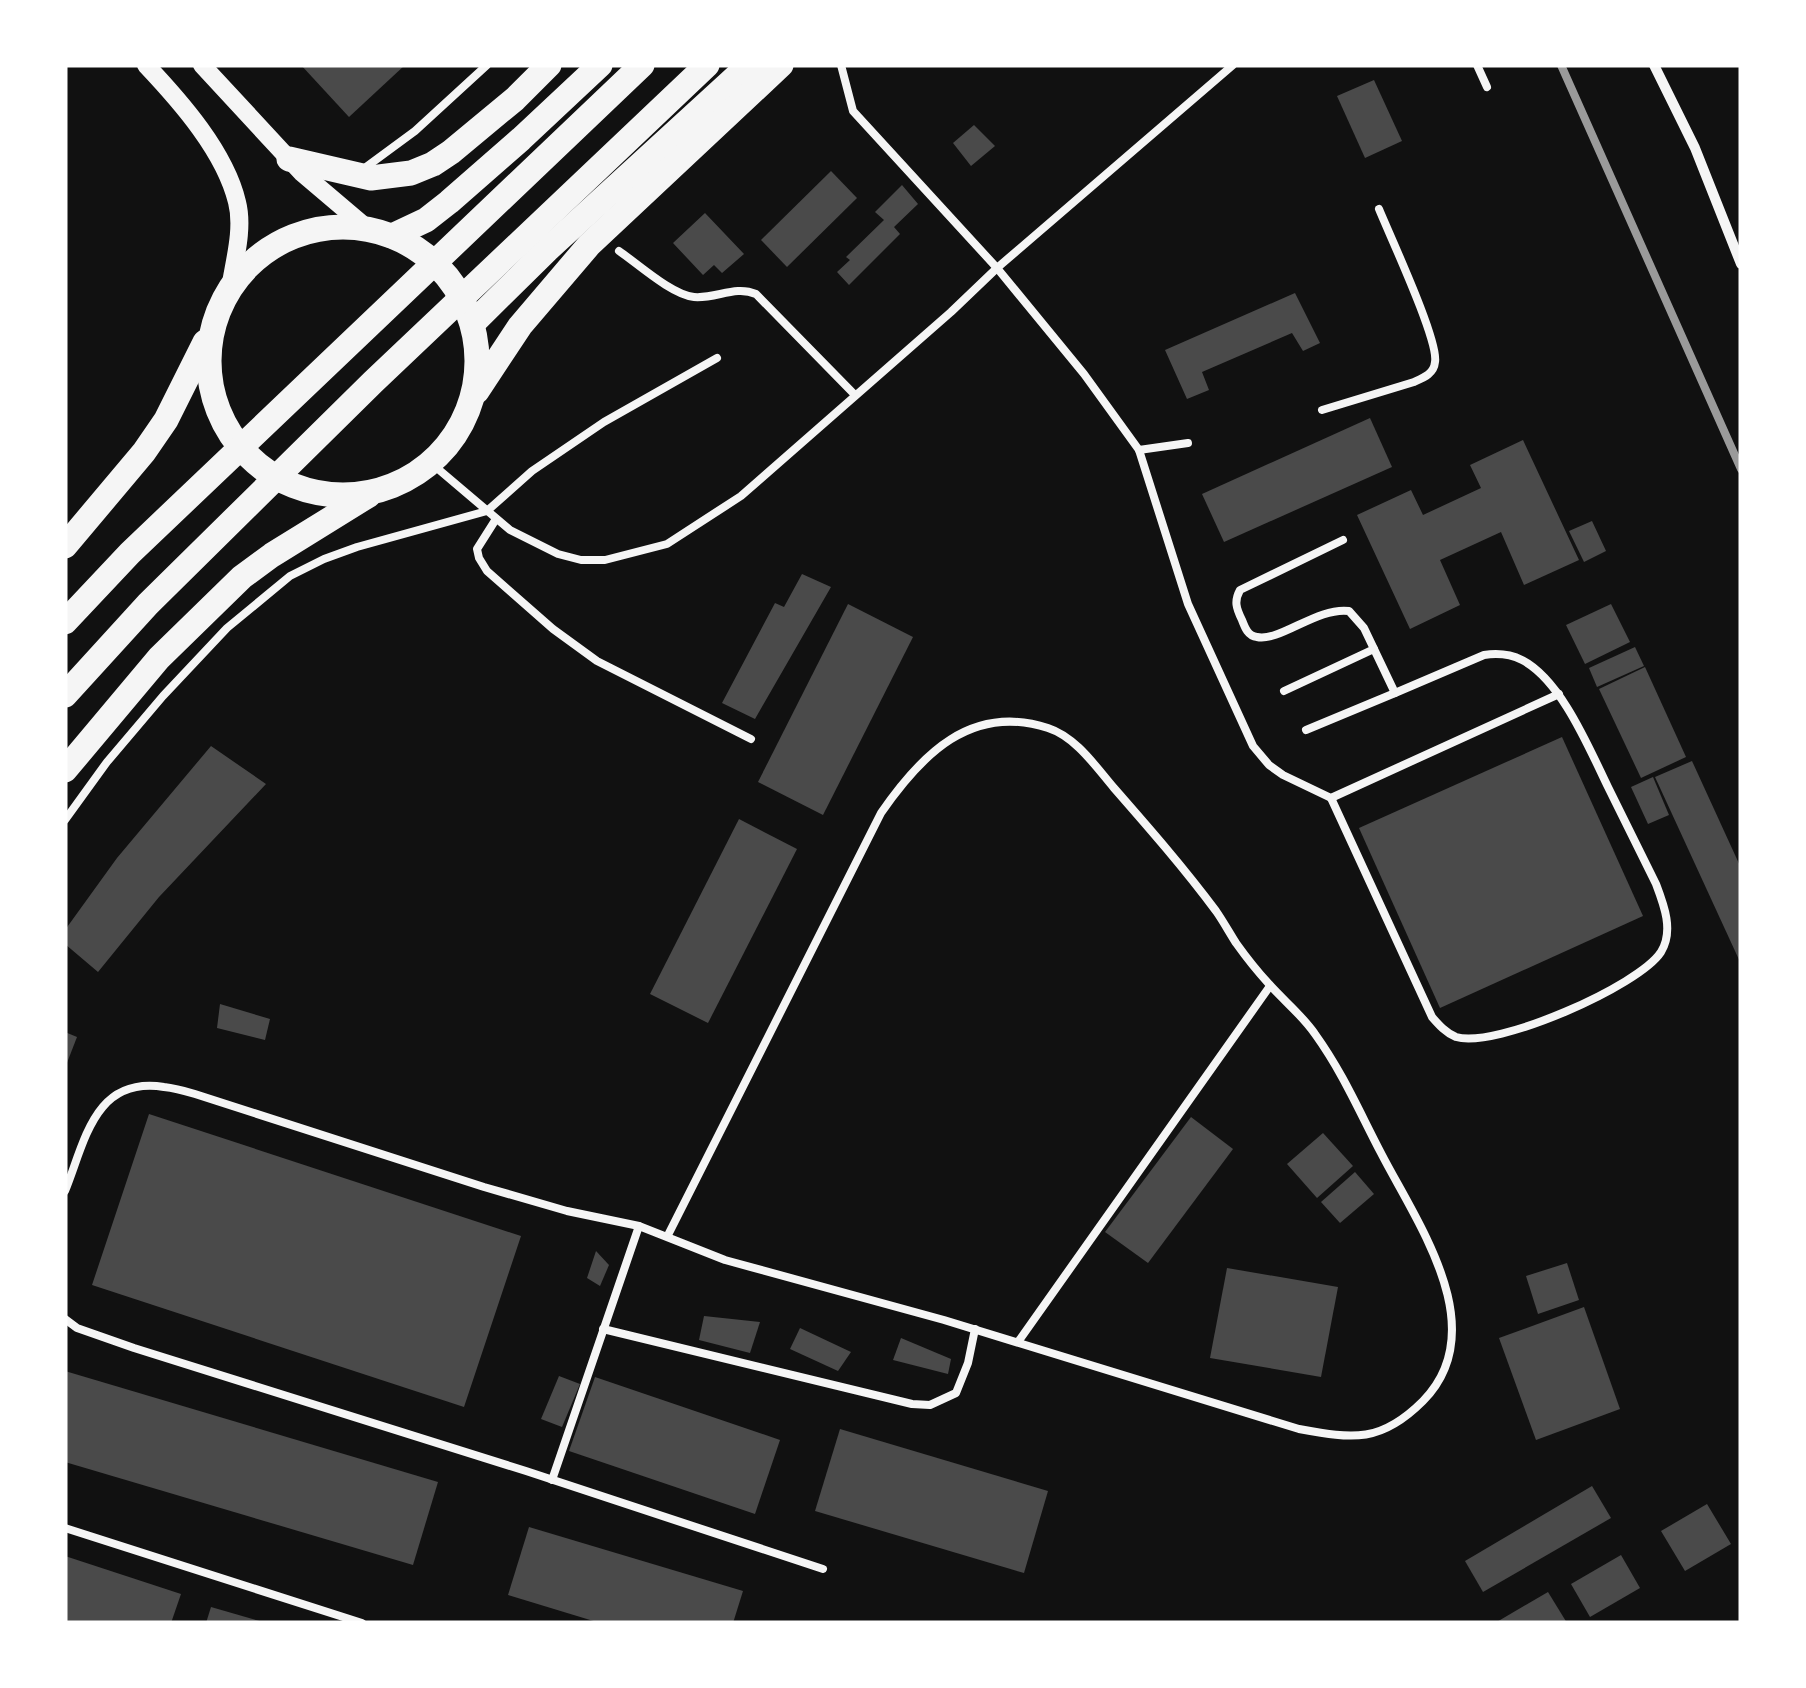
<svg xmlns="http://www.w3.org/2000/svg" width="1806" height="1688" viewBox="0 0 1806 1688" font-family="'Roboto Condensed',sans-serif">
<rect width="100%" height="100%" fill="#111"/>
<g fill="#4a4a4a">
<polygon points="301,65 405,65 349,117"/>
<polygon points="1374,80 1402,141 1365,158 1337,96"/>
<polygon points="974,125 995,146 971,166 953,143"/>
<polygon points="831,171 857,198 787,267 761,240"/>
<polygon points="902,185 918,204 894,227 900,234 849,285 837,272 850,260 846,257 884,220 875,212"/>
<polygon points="705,213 744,254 722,273 714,265 703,275 673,243"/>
<polygon points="1295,293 1320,343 1303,351 1292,333 1202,372 1209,390 1187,399 1165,350"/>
<polygon points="1370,418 1392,467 1224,542 1202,494"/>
<polygon points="1523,440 1579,560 1524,585 1501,532 1440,560 1460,605 1410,629 1357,515 1411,490 1423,515 1481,488 1470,465"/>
<polygon points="1592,521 1606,551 1584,562 1569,531"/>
<polygon points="802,574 831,587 755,719 722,703 775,603 784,607"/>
<polygon points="848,604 913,637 823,815 758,782"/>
<polygon points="1611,604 1630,642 1585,664 1566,625"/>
<polygon points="1635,647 1644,666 1597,687 1589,668"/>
<polygon points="1645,667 1686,757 1641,778 1599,689"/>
<polygon points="1562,737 1643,916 1440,1008 1359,828"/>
<polygon points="211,746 266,784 159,897 98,972 65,944 65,930 117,858"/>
<polygon points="1692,761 1741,868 1741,964 1655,777"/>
<polygon points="1653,777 1669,815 1648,824 1631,787"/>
<polygon points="739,819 797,849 708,1023 650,994"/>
<polygon points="220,1004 270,1019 265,1040 217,1028"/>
<polygon points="65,1032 77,1037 65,1068"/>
<polygon points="149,1114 521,1236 464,1407 92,1285"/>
<polygon points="1191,1117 1233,1149 1148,1263 1105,1232"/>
<polygon points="1323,1133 1353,1166 1317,1198 1287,1164"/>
<polygon points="1355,1172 1374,1194 1340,1223 1321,1202"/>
<polygon points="596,1251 609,1265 600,1286 587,1278"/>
<polygon points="1567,1263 1579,1300 1538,1314 1526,1276"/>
<polygon points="1227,1268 1338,1287 1321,1377 1210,1358"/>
<polygon points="1584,1307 1620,1409 1536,1440 1499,1338"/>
<polygon points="704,1316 760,1322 750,1353 699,1340"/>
<polygon points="800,1328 851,1352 838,1371 790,1349"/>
<polygon points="901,1338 951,1359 948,1374 893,1360"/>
<polygon points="65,1371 438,1482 413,1565 65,1462"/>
<polygon points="559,1376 580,1384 562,1427 541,1419"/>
<polygon points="595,1377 780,1440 755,1514 569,1451"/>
<polygon points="840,1429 1048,1491 1024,1573 815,1511"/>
<polygon points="1592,1486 1611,1518 1483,1592 1465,1561"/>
<polygon points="1707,1504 1731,1544 1685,1571 1661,1531"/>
<polygon points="529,1527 743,1591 733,1623 600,1623 508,1595"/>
<polygon points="1621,1555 1640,1588 1590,1617 1571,1584"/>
<polygon points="65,1556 181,1594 171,1623 65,1623"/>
<polygon points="1548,1592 1567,1623 1495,1623"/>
<polygon points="211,1607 263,1622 263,1623 206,1623"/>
</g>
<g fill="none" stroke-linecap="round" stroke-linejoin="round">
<g stroke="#f5f5f5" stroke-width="8">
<polyline points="841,65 853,111 997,268 1084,374 1139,450 1188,604 1253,746 1269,765 1283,775 1331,798 1559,694"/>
<polyline points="1477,65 1487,87"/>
<polyline points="362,170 415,131 487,65"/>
<path d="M 619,251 C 638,264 672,295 694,297 C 716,299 735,285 756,294 L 855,395"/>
<path d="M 1322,410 L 1414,382 C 1423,378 1434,374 1435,362 C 1439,341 1390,236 1379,209"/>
<polyline points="1139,450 1188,443"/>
<polyline points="431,463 510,530 558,554 581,560 605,560 667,544 741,496 951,312 997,268 1233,65"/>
<polyline points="496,519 477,549 479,558 487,571 553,629 597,661 751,739"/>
<polyline points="1284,691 1374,649"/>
<polyline points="1306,730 1395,693"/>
<path d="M 1331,798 L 1432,1017 C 1439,1025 1446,1033 1456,1037 C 1496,1049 1639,986 1661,952 C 1674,931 1664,905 1656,884 C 1640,852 1624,819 1608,787 C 1589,748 1561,680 1522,660 C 1510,654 1497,653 1484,655 L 1395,693 L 1364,628 L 1349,611 C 1317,607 1280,642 1257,637 C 1248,636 1245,628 1242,620 C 1236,608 1234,601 1240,590 L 1343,540"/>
<polyline points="65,820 107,762 163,696 227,628 290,576 324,559 357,547 487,511 532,471 604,422 717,358"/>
<path d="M 65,1191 C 85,1142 94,1076 164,1087 C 174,1088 185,1091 195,1094 L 484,1187 L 567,1211 L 639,1226 L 725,1260 L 944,1320 L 1299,1429 C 1354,1439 1381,1443 1423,1401 C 1494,1329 1417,1223 1381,1153 C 1359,1111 1343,1073 1315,1034 C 1302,1015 1284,1001 1269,984 C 1257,971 1246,957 1236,943 C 1229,932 1223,921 1216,911 C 1184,868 1149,828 1114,788 C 1096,767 1076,737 1048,728 C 971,703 921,755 881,813 L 667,1237"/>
<polyline points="65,1319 77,1328 134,1348 526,1471 823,1569"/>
<polyline points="603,1329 912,1404 930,1405 956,1393 968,1363 975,1329"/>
<polyline points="1018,1342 1270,986"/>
<polyline points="552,1480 639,1226"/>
<polyline points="65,1528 362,1623"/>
</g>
<polyline stroke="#f5f5f5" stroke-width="10" points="1654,65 1695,148 1741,264"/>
<g stroke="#f5f5f5" stroke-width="18">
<path d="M 146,65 C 181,102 225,152 237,202 C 244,229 234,262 230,289"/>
<polyline points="202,65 302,173 368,229"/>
</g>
<g stroke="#f5f5f5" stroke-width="25">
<polyline points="289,159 371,178 411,173 433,164 451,152 515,99 549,65"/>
<circle cx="343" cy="361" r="134"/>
<polyline points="392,236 426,220 449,202 521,139 600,65"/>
<polyline points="473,323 547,250 749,65"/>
<polyline points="477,391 520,326 589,245 781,65"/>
<polyline points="65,546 144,452 166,420 205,342"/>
<polyline points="65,622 130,553 642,65"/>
<polyline points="65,695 148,604 373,382 707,65"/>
<polyline points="65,770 159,658 242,577 272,555 369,495"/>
</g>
<polyline stroke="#9a9a9a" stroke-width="8" points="1561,65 1741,469"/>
</g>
<rect width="1806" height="1688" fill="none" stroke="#ffffff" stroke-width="135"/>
</svg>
